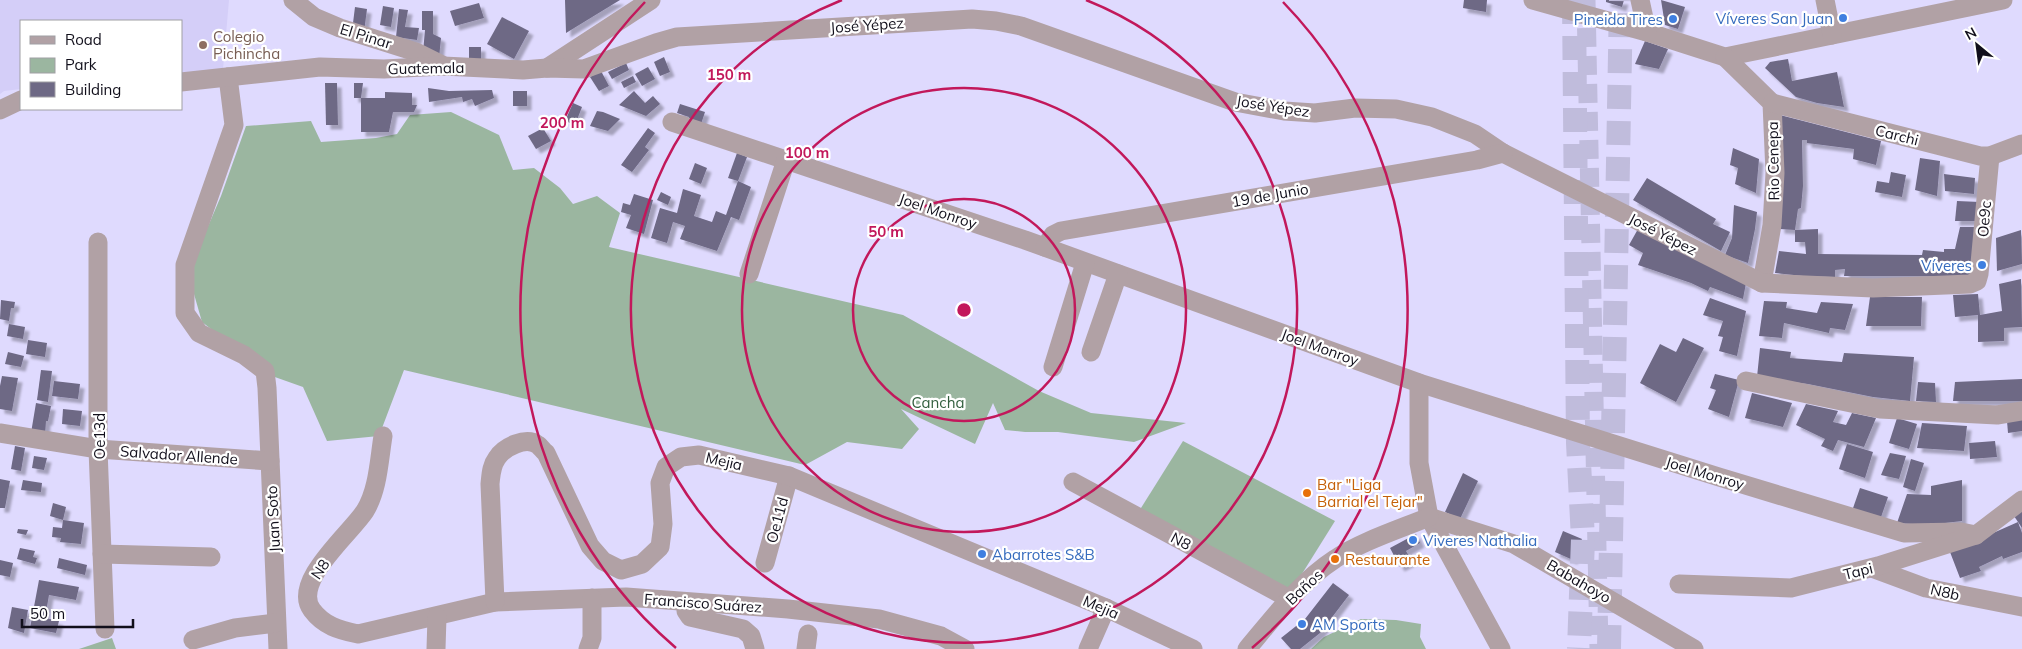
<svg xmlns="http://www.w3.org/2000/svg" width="2022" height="649" viewBox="0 0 2022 649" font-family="Mulish,sans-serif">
<defs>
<filter id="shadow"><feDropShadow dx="4.5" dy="4.5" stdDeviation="1" flood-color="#0004"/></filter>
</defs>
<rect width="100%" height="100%" fill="#dfdafe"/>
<polygon fill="#d4cef8" points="0,0 229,0 223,69 181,73 181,21 21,21 21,89 4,91 0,94"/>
<g fill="#9bb6a0">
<polygon points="451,112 499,135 513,170 534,168 560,188 573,204 597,196 620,213 609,247 903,315 1039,391 1091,413 1186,423 1134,442 1058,432 1025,432 1005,430 993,403 975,444 901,409 919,429 902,449 847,442 805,465 404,370 379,436 327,441 303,387 272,376 202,322 188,273 221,196 246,126 311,121 321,142 376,138 397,134 410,115"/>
<polygon points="1183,441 1335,521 1290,593 1136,516"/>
<polygon points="1361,619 1396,620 1421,624 1420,637 1426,649 1311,649 1324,637"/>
<polygon points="112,638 116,649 79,649"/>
</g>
<g fill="#6e6985" filter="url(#shadow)">
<polygon points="565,0 620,0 566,33"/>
<polygon points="1464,0 1487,0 1486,12 1463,8"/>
<polygon points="1606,0 1624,0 1622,7 1606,2"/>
<polygon points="1661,0 1685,7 1678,29 1665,25"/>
<polygon points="479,3 484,18 455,26 450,11"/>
<polygon points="383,6 394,8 391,27 380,25"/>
<polygon points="355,7 367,9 364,32 352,31"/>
<polygon points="399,9 408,10 405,27 419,28 417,40 396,37"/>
<polygon points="422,11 433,11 433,34 441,38 439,58 423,52 425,30 422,30"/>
<polygon points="502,17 529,31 514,59 487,44"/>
<polygon points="1645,41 1668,49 1659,69 1635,64"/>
<rect x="469" y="47" width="12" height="15"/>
<polygon points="664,57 670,72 660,76 654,62"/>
<polygon points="1788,59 1792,81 1837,72 1844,107 1817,103 1796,97 1765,68 1770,62"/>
<polygon points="626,63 629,70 612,79 608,72"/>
<polygon points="648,67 655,79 642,86 635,74"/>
<polygon points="601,71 609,86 599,91 590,77"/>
<polygon points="633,76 636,82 624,88 621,82"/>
<polygon points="325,83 337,83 338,125 326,125"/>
<polygon points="354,83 363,83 361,98 354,98"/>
<polygon points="428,88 449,91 492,90 494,98 475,106 472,99 463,102 462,97 429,102"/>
<rect x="513" y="91" width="14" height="15"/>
<polygon points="634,91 645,103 653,96 660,104 646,116 619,105"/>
<polygon points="385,92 412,93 412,105 417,105 414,112 393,112 389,132 361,132 361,98 385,98"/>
<polygon points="573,103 582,107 575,125 565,121"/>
<polygon points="680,104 705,112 699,130 686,126 689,117 677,113"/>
<polygon points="597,111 603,112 620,119 608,131 590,126"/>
<polygon points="1780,115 1881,141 1876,165 1853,159 1854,149 1807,143 1807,140 1802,140 1803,186 1801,208 1798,209 1795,230 1780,229"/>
<polygon points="543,128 551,141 536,149 528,136"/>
<polygon points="648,128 655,133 645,147 649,150 632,172 621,165"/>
<polygon points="1733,148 1759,159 1756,193 1735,184 1738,168 1730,165"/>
<polygon points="737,153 747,157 738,181 728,178"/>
<polygon points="1920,158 1940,161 1937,196 1915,190"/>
<polygon points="695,163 707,168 701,184 689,179"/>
<polygon points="1891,172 1906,175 1902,197 1875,192 1877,181 1889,183"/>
<polygon points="1944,174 1975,178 1974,194 1945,191"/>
<polygon points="1647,178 1716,219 1713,224 1730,232 1721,251 1633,200"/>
<polygon points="738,181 751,187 739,220 731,217 717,251 680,239 685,226 673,222 667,243 651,238 660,208 677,213 683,189 701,195 694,216 712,222 716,211 726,215"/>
<polygon points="661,192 671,197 668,205 657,200"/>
<polygon points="634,194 653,200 644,234 626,228 631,215 621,212 623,203 630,205"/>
<polygon points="1957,201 1980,202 1976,221 1955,221"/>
<polygon points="1734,205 1757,212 1755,229 1748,263 1725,255 1732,238"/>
<polygon points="1960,227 1976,227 1971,274 1966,276 1844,276 1845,269 1835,270 1835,277 1803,276 1775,273 1779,251 1806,254 1805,242 1795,242 1795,230 1818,229 1818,254 1922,255 1923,250 1944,252 1944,249 1955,249"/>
<polygon points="1638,229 1746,283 1743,299 1710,287 1708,291 1691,283 1638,265 1643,253 1629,245"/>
<polygon points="2021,230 2022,264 1997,271 1996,238"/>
<polygon points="2021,279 2022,327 2004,328 2004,341 1978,342 1978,315 1955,317 1953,295 1978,294 1980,315 2002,311 1999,284"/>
<polygon points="1870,297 1922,297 1921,326 1866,326"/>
<polygon points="1710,298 1746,311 1737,356 1719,351 1723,337 1718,336 1723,321 1703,315"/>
<polygon points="1,300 15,302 14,308 11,308 9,321 0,319"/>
<polygon points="1764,301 1787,302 1786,308 1817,313 1821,302 1853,304 1845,330 1830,328 1829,333 1784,323 1782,338 1759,336"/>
<polygon points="9,324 25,327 23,339 7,336"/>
<polygon points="1683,338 1704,348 1676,402 1640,383 1660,344 1676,352"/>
<polygon points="28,340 47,343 45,357 26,354"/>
<polygon points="1760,348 1791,352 1790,358 1842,362 1844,353 1914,357 1910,401 1873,397 1808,384 1757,377"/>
<polygon points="8,352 24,356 21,367 5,364"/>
<polygon points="41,370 52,371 48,402 37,400"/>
<polygon points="1715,374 1739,380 1729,417 1708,409 1716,390 1710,388"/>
<polygon points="2,376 18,378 12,411 0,409 0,386"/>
<polygon points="2022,379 2022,401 1953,401 1955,382"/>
<polygon points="54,381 80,384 78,399 52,396"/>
<polygon points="1918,382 1935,383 1936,402 1916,401"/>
<polygon points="1752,393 1792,403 1783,427 1745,418"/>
<polygon points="36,403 51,406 48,421 46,421 45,435 31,433"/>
<polygon points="1806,404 1838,411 1833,422 1846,425 1852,413 1876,418 1864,447 1838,440 1833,451 1821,446 1825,439 1796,425"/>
<polygon points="63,409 82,411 80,426 62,424"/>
<polygon points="1897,418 1917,424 1909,449 1889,443"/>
<polygon points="2022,418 2022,431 2008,433 2007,421"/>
<polygon points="1922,423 1967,426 1964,451 1917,448"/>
<polygon points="1995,441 1997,457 1970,459 1969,443"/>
<polygon points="1847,444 1873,452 1865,478 1839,469"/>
<polygon points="15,446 25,448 21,471 11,469"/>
<polygon points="1890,453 1906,456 1899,479 1881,475"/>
<polygon points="34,456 47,458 44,470 32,468"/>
<polygon points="1911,459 1924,463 1915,491 1903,487"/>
<polygon points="1463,473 1478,481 1460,519 1445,512"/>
<polygon points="0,479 10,481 5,508 0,508"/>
<polygon points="23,480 42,483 41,492 21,490"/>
<polygon points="1962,480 1962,521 1928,525 1897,523 1907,494 1931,495 1931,486"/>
<polygon points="1860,488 1888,497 1880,520 1852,511"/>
<polygon points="53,503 66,507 63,520 50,516"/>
<polygon points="2022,510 2022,528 2014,516"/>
<polygon points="63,520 84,523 81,544 60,542 61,538 52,537 53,527 62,528"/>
<polygon points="2018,522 2022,533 2022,552 2003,559 2002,556 1979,567 1981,571 1960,578 1950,552"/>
<polygon points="18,529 28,530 26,535 17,533"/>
<polygon points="1563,531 1582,539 1573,560 1555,552"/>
<polygon points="1416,534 1420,543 1406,551 1412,561 1400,567 1390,548"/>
<polygon points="20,548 35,551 33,557 37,558 35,564 17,559"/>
<polygon points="59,558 87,565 85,575 57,568"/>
<polygon points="0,560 13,563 10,577 0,575"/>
<polygon points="39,580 79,587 76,600 49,595 45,618 59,621 56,633 30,628"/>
<polygon points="1333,583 1349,595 1320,633 1300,649 1291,649 1281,638 1305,619"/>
<polygon points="12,607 28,610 24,633 8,628"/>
</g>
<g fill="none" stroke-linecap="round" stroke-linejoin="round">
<polyline stroke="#c0bcdc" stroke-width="19" stroke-dasharray="19 9" stroke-linecap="butt" points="1586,0 1599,649"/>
<g stroke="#c0bcdc" stroke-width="24" stroke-dasharray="24 12" stroke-linecap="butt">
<polyline points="1574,0 1578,443 1583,539 1579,649"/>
<polyline points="1609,649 1621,0"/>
</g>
<g stroke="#b1a1a5" stroke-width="19">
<polyline points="293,0 314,17 340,28 416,52 442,65"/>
<polyline points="1533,0 1647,32 1725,57 2003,0"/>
<polyline points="1640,0 1647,32"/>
<polyline points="1825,0 1832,35"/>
<polyline points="1725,57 1772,103 1775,173 1772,225 1762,283"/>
<polyline points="547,68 651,0"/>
<polyline points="228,77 234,125 185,265 185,313 199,333 244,355 265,371 267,388 278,649"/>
<polyline points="181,82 320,67 384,69 443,66 523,70 547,68 584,69 656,43 677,37 972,19 996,21 1021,26 1235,102 1284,111 1315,113 1355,108 1396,109 1432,117 1475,134 1503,153 1762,283 1873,288 1970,284 1977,281 1979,274 1990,156"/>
<polyline points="1772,103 1980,156 1990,156 2022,144"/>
<polyline points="0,110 21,100"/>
<polyline points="672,122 1025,240 1419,383 1719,477 1904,533 1961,532 1976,535"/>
<polyline points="98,242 98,449 105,629"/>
<polyline points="1045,247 1053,235 1061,231 1477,160 1503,153"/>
<polyline points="749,274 786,160"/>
<polyline points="1091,352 1118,274"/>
<polyline points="1053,367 1085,263"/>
<polyline points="1746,381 1880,409 1997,415 2022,411"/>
<polyline points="1419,383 1419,463 1429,517 1501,649"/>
<polyline points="0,433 98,449 270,461"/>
<path d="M 383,436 C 379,461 378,490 365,511 C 350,534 291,582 312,610 C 324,626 339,630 358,634 L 495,602 L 626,597 L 788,609 L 879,619 L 941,636 L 965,649"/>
<polyline points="1073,482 1290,599"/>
<polyline points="1429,517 1514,544 1694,649"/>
<polyline points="102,554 211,557"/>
<polyline points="765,563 789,476"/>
<polyline points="1872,568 1926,588 2022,607"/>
<polyline points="1679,584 1791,588 1878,566 1976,535 2022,500"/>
<path d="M 495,602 L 490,484 C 491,475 491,466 497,458 C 504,447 526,436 538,445 C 541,447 543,451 546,453 L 590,546 L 603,561 L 621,570 L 642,564 L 660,547 L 663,524 L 660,483 L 666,467 L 681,457 L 699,455 L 789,476 L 1106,608 L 1193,649"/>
<polyline points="687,603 686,611 690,617 743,629 751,636 755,649"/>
<polyline points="193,640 235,628 276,623"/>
<polyline points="436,649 437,617"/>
<polyline points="588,649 592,638 592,598"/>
<polyline points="806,649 808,634"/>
<polyline points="1088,649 1106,608"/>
<path d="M 1247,649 C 1273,618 1301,581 1335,559 C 1360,542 1400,529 1429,517"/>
</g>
</g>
<g fill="none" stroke="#c2185b" stroke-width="2.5">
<circle cx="964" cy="310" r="111"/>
<circle cx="964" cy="310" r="222"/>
<path d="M1086 0A333 333 0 1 1 842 0"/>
<path d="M676 648A444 444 0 0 1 645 2M1283 2A444 444 0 0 1 1252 648"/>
</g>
<g fill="#3f7fe0" stroke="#fff" stroke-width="2">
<circle cx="1843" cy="18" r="5"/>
<circle cx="1673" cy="19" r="5"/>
<circle cx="1982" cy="265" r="5"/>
<circle cx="1413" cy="540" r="5"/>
<circle cx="982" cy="554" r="5"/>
<circle cx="1302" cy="624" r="5"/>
</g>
<circle fill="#8d6e63" stroke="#fff" stroke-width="2" cx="203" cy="45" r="5"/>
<g fill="#e8710a" stroke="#fff" stroke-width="2">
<circle cx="1307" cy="493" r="5"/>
<circle cx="1335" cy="559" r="5"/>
</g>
<g text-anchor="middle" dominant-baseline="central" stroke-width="4.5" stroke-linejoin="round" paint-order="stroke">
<g font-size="15" fill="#366cbe" stroke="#fff" text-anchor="end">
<text x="1833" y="18">Víveres San Juan</text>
<text x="1663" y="19">Pineida Tires</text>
<text x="1972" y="265">Víveres</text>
<text x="1423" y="540" text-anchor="start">Viveres Nathalia</text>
<text x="992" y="554" text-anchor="start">Abarrotes S&amp;B</text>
<text x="1312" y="624" text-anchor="start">AM Sports</text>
</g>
<g font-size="15" fill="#110f1b" stroke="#fff">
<text transform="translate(867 25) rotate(-4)">José Yépez</text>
<text transform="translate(366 36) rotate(17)">El Pinar</text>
<text transform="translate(426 68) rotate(-1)">Guatemala</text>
<text transform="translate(1273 106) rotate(9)">José Yépez</text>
<text transform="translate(1897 135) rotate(14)">Carchi</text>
<text transform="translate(1773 161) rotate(-91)">Rio Cenepa</text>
<text transform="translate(1270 195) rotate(-10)">19 de Junio</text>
<text transform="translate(938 211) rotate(19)">Joel Monroy</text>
<text transform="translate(1984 219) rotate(-85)">Oe9c</text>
<text transform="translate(1663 234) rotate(27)">José Yépez</text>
<text transform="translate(1320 347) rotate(20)">Joel Monroy</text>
<text transform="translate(99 436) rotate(-90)">Oe13d</text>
<text transform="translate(179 455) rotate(4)">Salvador Allende</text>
<text transform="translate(724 461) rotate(13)">Mejia</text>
<text transform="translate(1705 473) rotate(17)">Joel Monroy</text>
<text transform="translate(273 519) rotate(-93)">Juan Soto</text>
<text transform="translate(777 520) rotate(-75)">Oe11d</text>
<text transform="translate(1181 541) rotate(28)">N8</text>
<text transform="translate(320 569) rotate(-56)">N8</text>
<text transform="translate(1858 571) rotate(-14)">Tapi</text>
<text transform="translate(1579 581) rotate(30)">Babahoyo</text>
<text transform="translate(1304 587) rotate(-43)">Baños</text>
<text transform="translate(1945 592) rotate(13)">N8b</text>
<text transform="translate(703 603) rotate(4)">Francisco Suárez</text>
<text transform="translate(1101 607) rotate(23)">Mejia</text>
</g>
<g font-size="15" fill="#785e54" stroke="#fff" text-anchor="start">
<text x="213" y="36">Colegio<tspan x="213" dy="17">Pichincha</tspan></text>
</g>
<g font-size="15" fill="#33603f" stroke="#fff">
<text x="938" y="402">Cancha</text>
</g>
<g font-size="15" fill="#c56008" stroke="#fff" text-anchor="start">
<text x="1317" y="484">Bar "Liga<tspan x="1317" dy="17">Barrial el Tejar"</tspan></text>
<text x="1345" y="559">Restaurante</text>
</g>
</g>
<circle cx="964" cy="310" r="8" fill="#c2185b" stroke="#fff" stroke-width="2.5"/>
<g font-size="15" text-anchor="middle" font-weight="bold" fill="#c2185b" stroke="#fff" stroke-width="4.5" stroke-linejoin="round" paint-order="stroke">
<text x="729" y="80">150 m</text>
<text x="562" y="128">200 m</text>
<text x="807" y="158">100 m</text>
<text x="886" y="237">50 m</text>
</g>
<rect x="20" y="20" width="162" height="90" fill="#ffffff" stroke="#a09fa4"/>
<rect x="30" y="36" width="25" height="8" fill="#b1a1a5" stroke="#a09fa4"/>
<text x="65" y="45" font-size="15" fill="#110f1b">Road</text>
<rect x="30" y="58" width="25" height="15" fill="#9bb6a0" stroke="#a09fa4"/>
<text x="65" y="70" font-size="15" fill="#110f1b">Park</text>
<rect x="30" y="82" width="25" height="15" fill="#6e6985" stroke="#a09fa4"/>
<text x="65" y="95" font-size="15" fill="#110f1b">Building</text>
<g transform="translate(1977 45) rotate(331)" stroke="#ffffff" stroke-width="4" paint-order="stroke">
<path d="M0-4L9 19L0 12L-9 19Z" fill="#110f1b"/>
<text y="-8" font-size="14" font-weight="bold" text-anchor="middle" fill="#110f1b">N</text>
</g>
<path d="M22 619v8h111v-8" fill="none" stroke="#110f1b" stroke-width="2.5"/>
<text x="30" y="619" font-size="15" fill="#110f1b" stroke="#ffffff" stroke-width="4" paint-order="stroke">50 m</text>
</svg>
